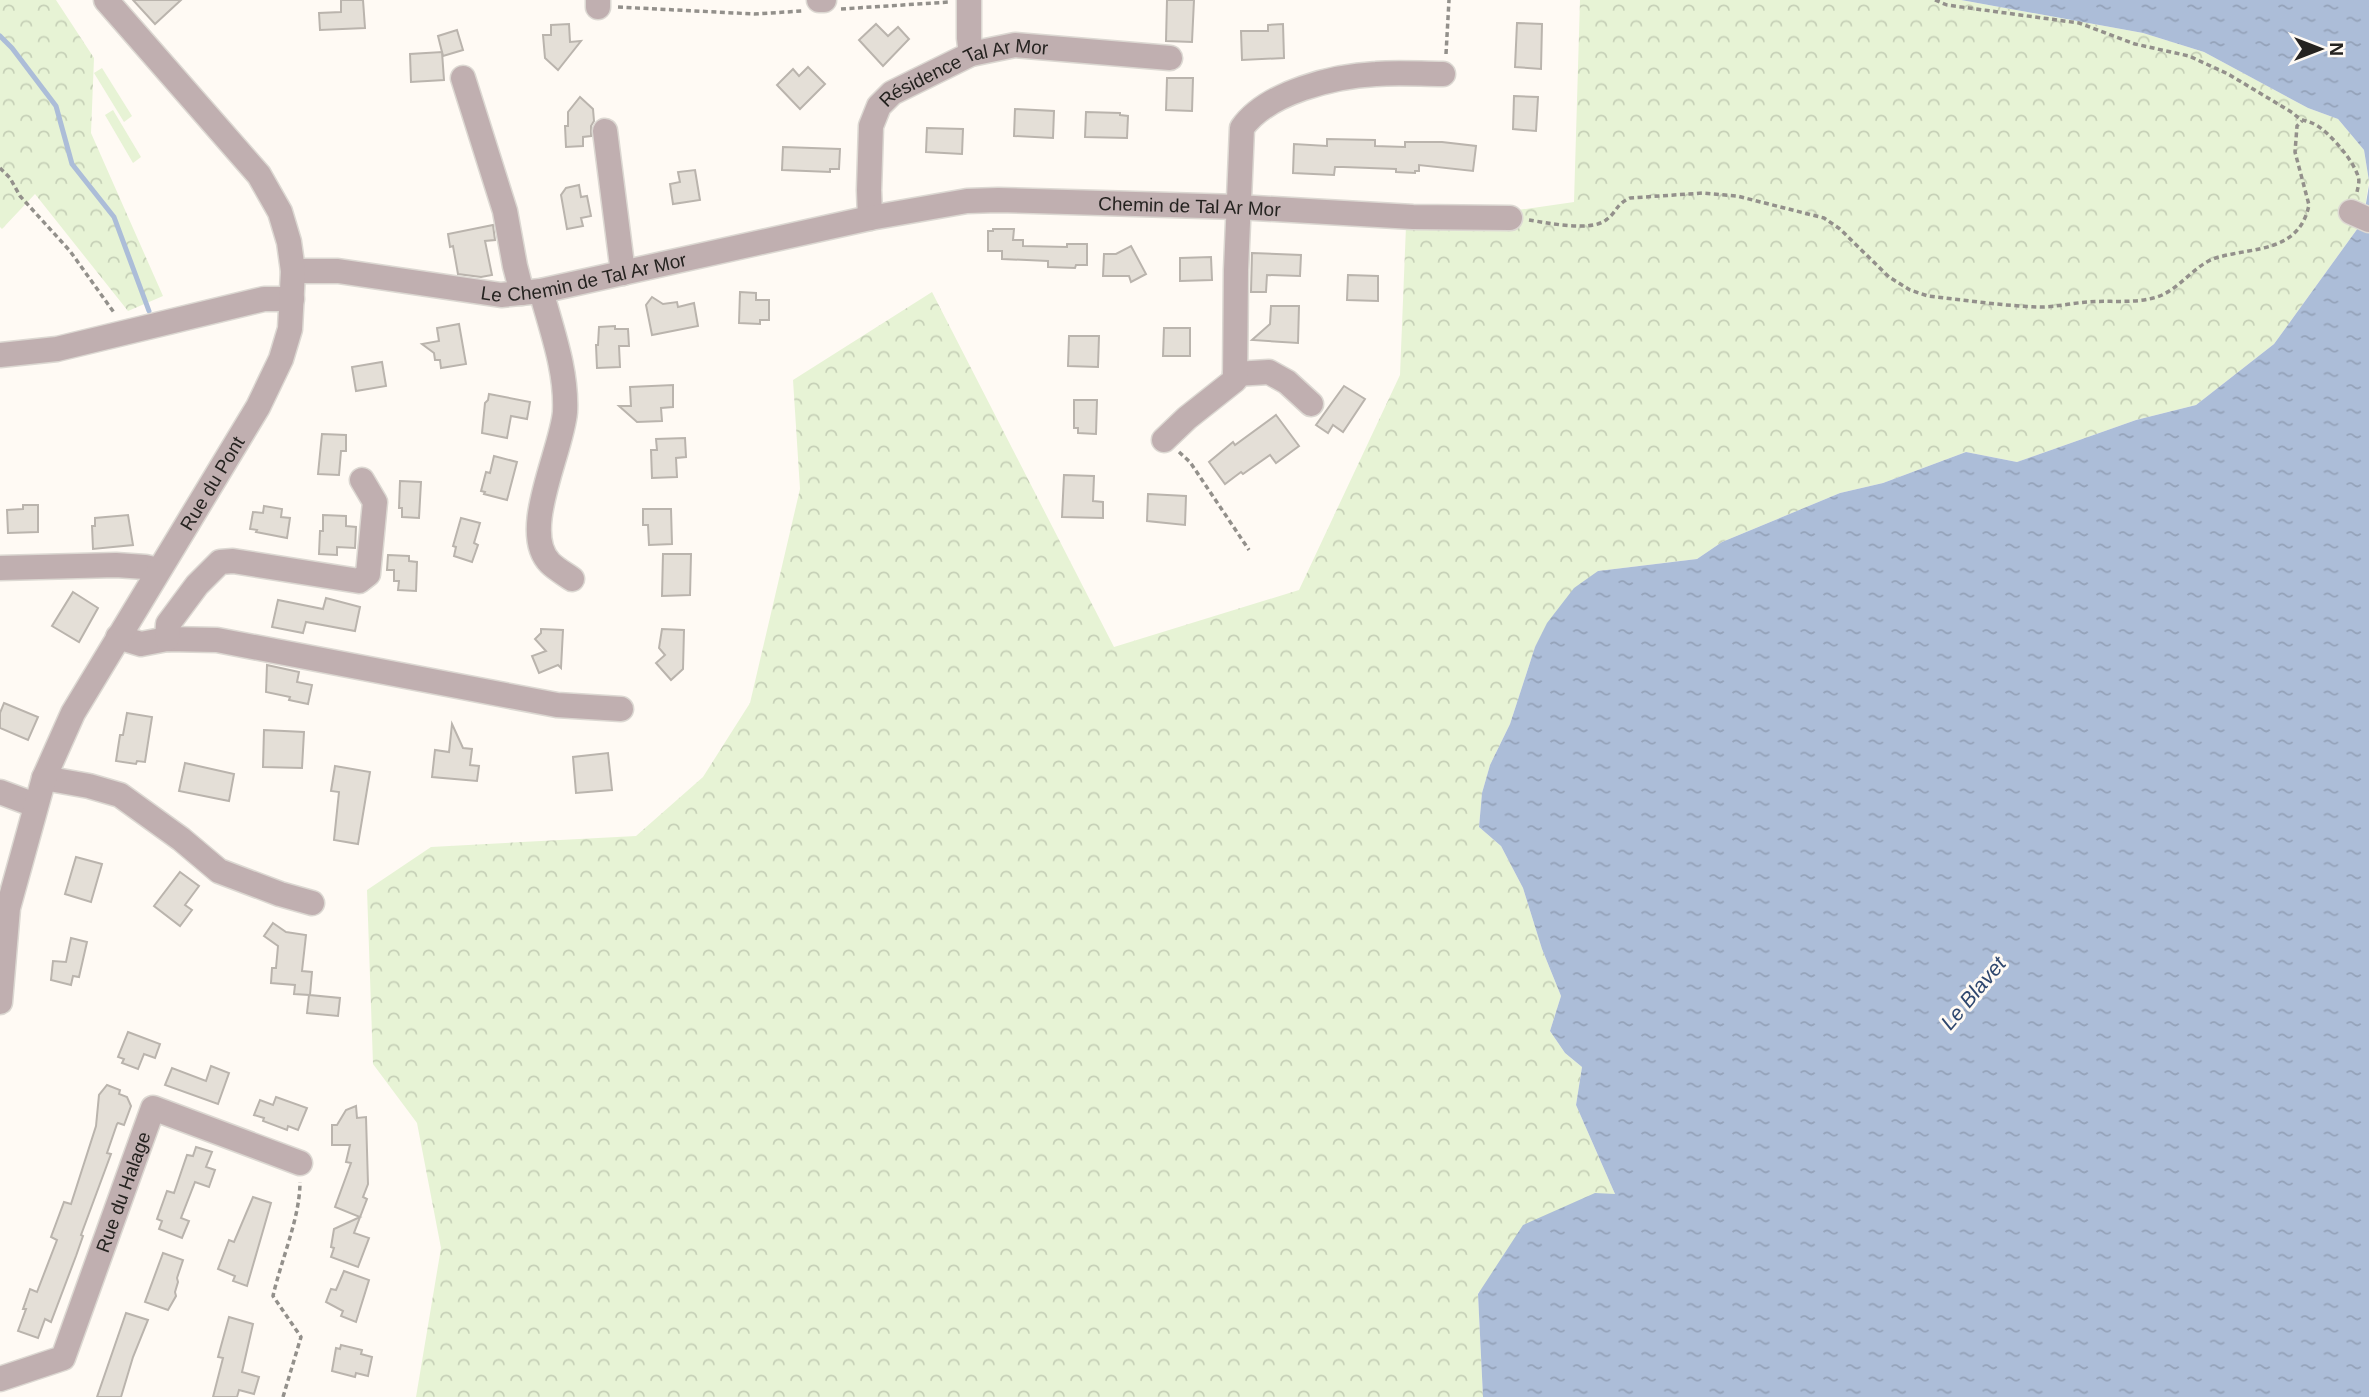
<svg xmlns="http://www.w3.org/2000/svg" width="2369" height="1397" viewBox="0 0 2369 1397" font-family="Helvetica,sans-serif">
<defs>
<pattern id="forest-crowns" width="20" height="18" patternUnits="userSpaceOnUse" patternTransform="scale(1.75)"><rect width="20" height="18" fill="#e7f3d5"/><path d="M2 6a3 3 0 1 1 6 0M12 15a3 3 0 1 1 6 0" fill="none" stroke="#c6d0b7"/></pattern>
<pattern id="water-ripples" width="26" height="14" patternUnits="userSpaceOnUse" patternTransform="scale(1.75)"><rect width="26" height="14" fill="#acbdd8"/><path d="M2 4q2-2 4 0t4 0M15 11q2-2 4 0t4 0" fill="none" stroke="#94a2b9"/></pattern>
</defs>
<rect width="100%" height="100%" fill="#fffaf4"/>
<g fill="#e7f3d5">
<polygon points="102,68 132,116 124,122 94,73"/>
<polygon points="113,110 141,157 133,163 105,115"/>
</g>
<g fill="url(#forest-crowns)">
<polygon points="0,0 56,0 94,58 91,133 163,296 128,311 35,194 2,229 0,227"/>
<polygon points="1580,0 1961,0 2143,33 2204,52 2308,108 2338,119 2364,150 2369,181 2363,221 2274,344 2196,405 2136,420 2017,462 1966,452 1883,483 1840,493 1722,542 1697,559 1598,571 1535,647 1510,724 1490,765 1482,793 1479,827 1501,846 1523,888 1542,949 1561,996 1550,1031 1565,1053 1582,1067 1576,1105 1615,1194 1478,1293 1483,1397 416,1397 441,1248 417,1123 373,1064 367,890 431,847 636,836 703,777 750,703 800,489 793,380 932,292 1114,647 1299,590 1400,375 1406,226 1574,202"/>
</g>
<g fill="url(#water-ripples)">
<polygon points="1961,0 2369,0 2369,181 2364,150 2338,119 2308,108 2204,52 2143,33"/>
<polygon points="2369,185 2369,1397 1483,1397 1478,1294 1523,1225 1595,1193 1615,1194 1576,1105 1582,1067 1565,1053 1550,1031 1561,996 1542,949 1523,888 1501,846 1479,827 1482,793 1490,765 1510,724 1535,647 1547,623 1574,588 1598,571 1697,559 1722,542 1840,493 1883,483 1966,452 2017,462 2136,420 2196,405 2274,344 2363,221"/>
</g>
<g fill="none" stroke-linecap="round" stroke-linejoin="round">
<polyline stroke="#acbdd8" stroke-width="5" points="0,36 12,48 56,106 72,164 114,217 149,311"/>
</g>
<g fill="#e4dfd7" stroke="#bab4ad" stroke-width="2">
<polygon points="133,0 181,0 155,24"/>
<polygon points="341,0 363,0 365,28 320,30 319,13 341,12"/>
<polygon points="1167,0 1194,0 1192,42 1166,41"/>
<polygon points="1517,23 1542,24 1541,69 1515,67"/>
<polygon points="569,24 570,42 581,41 558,70 545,58 543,35 551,35 551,25"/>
<polygon points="876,24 888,36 898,27 909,39 883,66 859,40"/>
<polygon points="1283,24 1284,58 1242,60 1241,31 1268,31 1268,25"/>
<polygon points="457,30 463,50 443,56 438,36"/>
<polygon points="442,52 444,80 411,82 410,54"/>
<polygon points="808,67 825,84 800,109 777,85 793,69 799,76"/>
<polygon points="1167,78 1193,78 1192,111 1166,110"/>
<polygon points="1514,96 1538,97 1536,131 1513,129"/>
<polygon points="580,97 593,109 594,121 591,126 591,136 583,137 583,146 566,147 565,126 568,126 568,112"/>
<polygon points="1015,109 1054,111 1053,138 1014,136"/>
<polygon points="1086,112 1120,113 1120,115 1128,116 1127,138 1085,137"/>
<polygon points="927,128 963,129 962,154 926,152"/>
<polygon points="1327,139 1375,140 1375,146 1405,147 1405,142 1442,142 1476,146 1473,171 1419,165 1419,171 1415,171 1415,173 1396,172 1396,169 1343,167 1335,167 1334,175 1293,173 1294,144 1327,146"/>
<polygon points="783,147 840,149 839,169 830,169 830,172 782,170"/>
<polygon points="695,170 700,200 673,204 670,184 680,182 678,172"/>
<polygon points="579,185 581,197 587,196 591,216 581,218 583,226 567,229 561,195 566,188"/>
<polygon points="493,225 495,240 485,241 492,275 481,277 458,274 453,246 450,247 448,234"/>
<polygon points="993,229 1014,229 1013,240 1023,240 1023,246 1067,247 1067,244 1087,244 1087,265 1076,265 1075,268 1048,267 1048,261 1002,259 1002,251 988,251 988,231 993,231"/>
<polygon points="1131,246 1146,274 1131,282 1129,276 1103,276 1104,254 1116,254"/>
<polygon points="1252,253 1301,255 1300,276 1267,275 1266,292 1251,292"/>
<polygon points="1211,257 1212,280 1180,281 1180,258"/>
<polygon points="1348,275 1378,276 1378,301 1347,300"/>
<polygon points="740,292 756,293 756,300 769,300 769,320 760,320 760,324 739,323"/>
<polygon points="652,297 663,304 677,302 678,307 694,303 698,326 652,335 646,305"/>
<polygon points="1271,306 1299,306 1298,343 1252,340 1270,324"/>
<polygon points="459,324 466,364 441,368 440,360 435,360 434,353 422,344 439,341 437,328"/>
<polygon points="615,326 615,329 628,329 629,346 619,346 620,367 597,368 596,345 598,345 599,327"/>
<polygon points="1164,328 1190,328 1190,356 1163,356"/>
<polygon points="1069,336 1099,336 1098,367 1068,366"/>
<polygon points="382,362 386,386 356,391 352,367"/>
<polygon points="673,385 673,407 661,408 662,421 637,422 619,406 631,406 630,387"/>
<polygon points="1344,386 1365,399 1343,432 1333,425 1328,433 1316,425"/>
<polygon points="489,394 530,402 527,419 511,416 507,438 482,433 485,403 488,400"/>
<polygon points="1074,400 1097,400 1096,434 1078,433 1078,428 1074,428"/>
<polygon points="1276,415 1299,446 1276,463 1270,455 1243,474 1241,472 1225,484 1209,462 1233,442 1235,445"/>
<polygon points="322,434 346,435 346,451 341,451 339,475 318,474"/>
<polygon points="685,438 686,457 676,458 677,477 652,478 651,450 657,450 656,439"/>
<polygon points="494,456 517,462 507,500 484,494 485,492 481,491 486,472 490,473"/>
<polygon points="1064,475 1094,476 1093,501 1103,502 1103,518 1062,517"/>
<polygon points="400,481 421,482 419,518 402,517 402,508 399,508"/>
<polygon points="1148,494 1186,496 1185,525 1147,521"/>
<polygon points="23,505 38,505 38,532 8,533 7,510 23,509"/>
<polygon points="264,506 282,509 281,517 290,518 287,538 256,532 257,530 250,529 253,512 263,513"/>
<polygon points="643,509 671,509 672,544 649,545 648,525 643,525"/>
<polygon points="128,515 133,545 93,549 92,526 95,526 95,518"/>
<polygon points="323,515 346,516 346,526 356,527 355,548 337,547 337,555 319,554 320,531 323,531"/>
<polygon points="461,518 480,523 474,543 478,545 472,562 454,556 456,547 453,546"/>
<polygon points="663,554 691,554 690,595 662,596"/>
<polygon points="388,555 409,556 409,561 417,562 416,591 398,590 399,581 394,581 394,570 387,570"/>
<polygon points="73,592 98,608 79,642 52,626"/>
<polygon points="326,598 360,607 355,631 306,622 303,633 272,627 278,600 323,609"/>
<polygon points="541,629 563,630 561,668 558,665 539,673 532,656 546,651 535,639 541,633"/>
<polygon points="662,629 684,630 683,669 671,680 656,663 665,655 659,648"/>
<polygon points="267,665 299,672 297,682 312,685 308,704 289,700 290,697 266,692"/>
<polygon points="4,703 38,717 28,740 0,728 0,713"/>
<polygon points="127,713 152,717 145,762 137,761 136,764 116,761 120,735 123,735"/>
<polygon points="452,724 463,748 472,749 470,765 479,766 477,781 432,777 435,750 449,752"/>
<polygon points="264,730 304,732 302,768 263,767"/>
<polygon points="608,753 612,790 576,793 573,757"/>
<polygon points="185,763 234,774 229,801 179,791"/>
<polygon points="335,766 370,772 358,844 334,840 339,792 331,791"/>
<polygon points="76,857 102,864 91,902 65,894"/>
<polygon points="180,872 199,886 185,905 192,910 180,926 154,906"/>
<polygon points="273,923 286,932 306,935 302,971 312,972 310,995 340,998 338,1016 307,1013 309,995 294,994 295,985 271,983 272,968 276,968 278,946 264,936"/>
<polygon points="71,938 87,942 79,977 73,976 71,985 51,980 53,961 66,962"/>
<polygon points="128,1032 160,1044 155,1058 144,1054 138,1069 122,1063 124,1059 118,1057"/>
<polygon points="211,1066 229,1073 218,1104 165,1085 172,1068 206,1081"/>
<polygon points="107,1085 120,1090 119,1094 127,1097 131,1106 124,1125 118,1123 117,1124 107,1153 111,1154 81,1235 83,1236 76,1256 51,1322 45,1319 38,1338 18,1331 26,1309 23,1309 30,1289 37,1292 57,1240 51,1237 64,1202 71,1204 96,1126 99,1095"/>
<polygon points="276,1097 307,1108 298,1130 288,1126 287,1130 263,1121 264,1118 254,1115 260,1100 273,1105"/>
<polygon points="356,1106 357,1118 366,1117 368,1184 363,1197 367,1199 354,1233 369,1238 358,1267 331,1257 334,1248 331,1247 334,1229 360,1217 335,1207 351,1163 346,1162 350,1145 332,1145 332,1125 337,1125 346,1110"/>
<polygon points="196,1147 212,1152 206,1167 215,1170 209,1187 195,1182 181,1218 189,1221 182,1238 159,1229 162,1221 157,1219 167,1191 174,1193 187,1155 193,1156"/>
<polygon points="253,1197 271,1203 247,1286 233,1281 235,1276 218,1269 229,1240 234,1242"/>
<polygon points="163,1253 183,1260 177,1278 178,1282 175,1292 176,1296 168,1310 145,1302"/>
<polygon points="344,1271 369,1280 356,1322 341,1316 343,1311 326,1302 331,1289 336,1290"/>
<polygon points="126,1313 148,1320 133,1357 121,1397 97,1397"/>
<polygon points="229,1317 253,1324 242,1372 259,1377 254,1394 239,1390 237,1397 213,1397 223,1358 218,1357"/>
<polygon points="341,1345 362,1350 361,1354 372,1357 368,1376 356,1373 355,1377 332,1371 336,1348 340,1349"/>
</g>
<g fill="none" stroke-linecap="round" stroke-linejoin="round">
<defs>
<g id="minor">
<polyline points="598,0 598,7"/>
<polyline points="819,0 824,0"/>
<polyline points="969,0 969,38 971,54"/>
<polyline points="463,78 505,211 515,266 522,293"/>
<polyline points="605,131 623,273"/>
<polyline points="2351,212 2369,220"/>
<path id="s1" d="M 870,218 L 869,190 L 871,126 L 879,106 L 892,93 L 971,54 L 1015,45 L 1170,58"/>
<path id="s2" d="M 293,271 L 338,271 L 501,295 L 541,291 L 870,218 L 967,201 L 998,200 L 1238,207 L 1413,217 L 1510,218"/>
<path d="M 541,291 C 552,331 567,371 565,412 C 562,451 519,532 550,563 C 556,569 565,574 572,579"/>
<polyline points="0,355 57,349 264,299 292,299"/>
<polyline points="1235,374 1269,372 1287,382 1311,404"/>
<path d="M 1164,440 L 1187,418 L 1235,380 L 1236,270 L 1242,128 C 1267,92 1335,76 1376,74 C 1398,72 1421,74 1443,74"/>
<polyline points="0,568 116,565 145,567 158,570"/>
<polyline points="118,637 141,644 167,639 217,640 557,705 621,709"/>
<polyline points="167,639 168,624 197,585 220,562 233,561 359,581 368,574 375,502 362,480"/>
<polyline points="44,778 89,786 120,795 181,839 219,871 280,894 312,903"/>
<polyline points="0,792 35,805"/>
<path id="s3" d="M 0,1002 L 8,908 L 44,778 L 73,713 L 258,407 L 281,359 L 290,329 L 293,271 L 289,242 L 280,212 L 259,175 L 106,0"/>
<path id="s4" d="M 0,1379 L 63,1358 L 153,1108 L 300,1163"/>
</g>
</defs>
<use href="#minor" stroke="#dcd8d2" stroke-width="27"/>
<g stroke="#93908b" stroke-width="3.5" stroke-dasharray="5 3.5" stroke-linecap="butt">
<path d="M 1935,0 L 1947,5 L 2079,23 L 2135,44 L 2189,56 L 2228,74 L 2293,113 C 2303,123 2306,119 2316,125 C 2330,133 2353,160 2358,176 C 2360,181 2358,187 2357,192"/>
<polyline points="618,7 754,14 802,11"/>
<polyline points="841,9 949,2"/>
<polyline points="1446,54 1449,0"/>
<polyline points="0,168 10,178 20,196 70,251 115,314"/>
<path d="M 1529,220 C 1548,223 1591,232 1606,220 C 1618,211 1615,205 1630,198 L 1703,193 L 1737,196 L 1824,218 L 1840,229 L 1889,277 L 1910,290 L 1928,296 C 1965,300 2003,306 2040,307 C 2056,307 2072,303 2088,302 C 2111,300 2134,304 2157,297 C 2181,289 2195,263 2219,257 C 2256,247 2299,252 2309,205 L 2295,152 L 2297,126 L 2302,121"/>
<polyline points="1179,452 1190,462 1249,550"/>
<path d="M 283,1397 L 301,1337 L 273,1296 C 281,1260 300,1218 300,1182"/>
</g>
<use href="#minor" stroke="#c0afb0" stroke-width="24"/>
</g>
<g text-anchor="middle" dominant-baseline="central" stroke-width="6" stroke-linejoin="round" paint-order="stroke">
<g font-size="19" fill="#252320" stroke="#fffaf4">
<text stroke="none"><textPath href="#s1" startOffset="208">Résidence Tal Ar Mor</textPath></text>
<text stroke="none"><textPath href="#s2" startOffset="908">Chemin de Tal Ar Mor</textPath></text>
<text stroke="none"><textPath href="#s2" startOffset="294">Le Chemin de Tal Ar Mor</textPath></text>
<text stroke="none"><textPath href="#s3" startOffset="569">Rue du Pont</textPath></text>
<text stroke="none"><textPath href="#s4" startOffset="243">Rue du Halage</textPath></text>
</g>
<g font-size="21" font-style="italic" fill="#2f476e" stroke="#fffaf4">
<text transform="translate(1973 993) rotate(-50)">Le Blavet</text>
</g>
</g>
<g transform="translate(2320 49) rotate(90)" stroke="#fffaf4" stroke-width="5" paint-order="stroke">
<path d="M0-5L12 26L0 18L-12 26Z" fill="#252320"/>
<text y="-10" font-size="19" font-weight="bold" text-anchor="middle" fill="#252320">N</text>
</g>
</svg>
